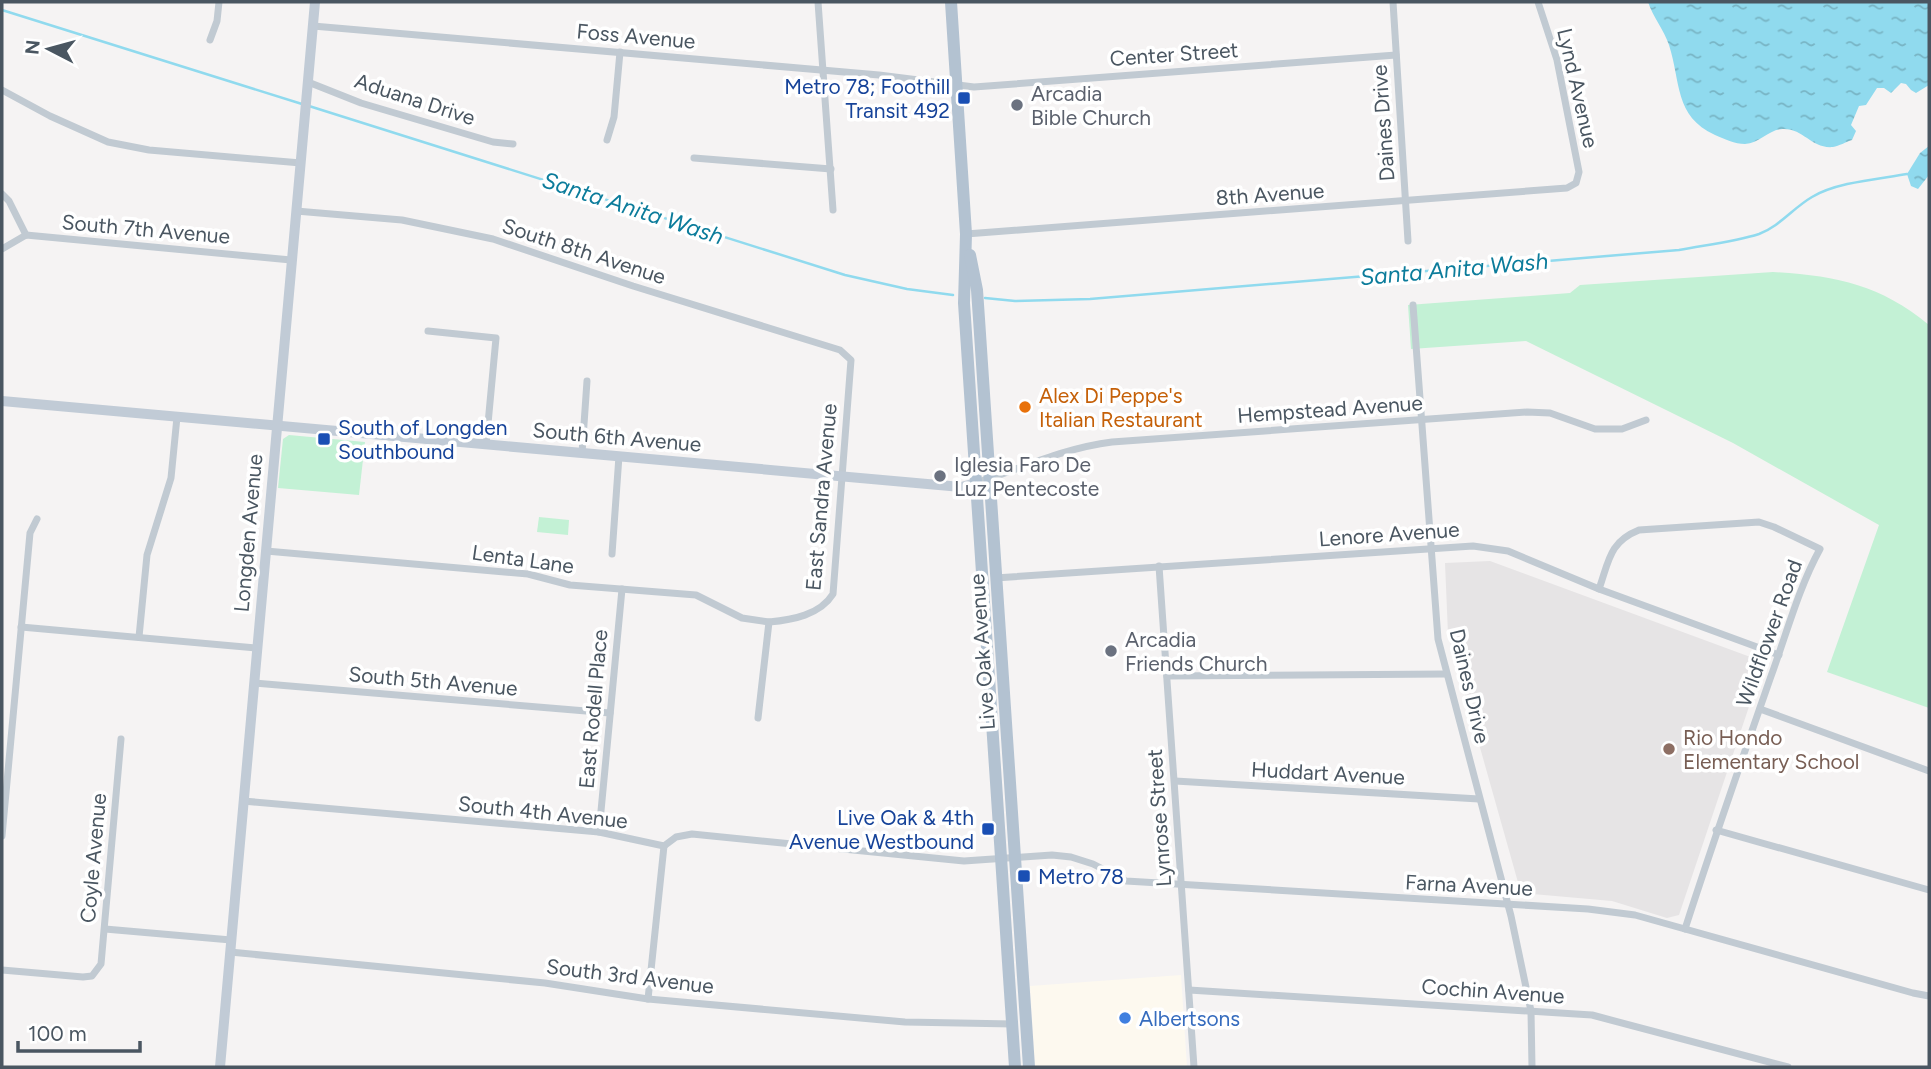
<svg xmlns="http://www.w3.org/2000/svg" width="1931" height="1069" viewBox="0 0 1931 1069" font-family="Figtree,sans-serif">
<defs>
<pattern id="water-ripples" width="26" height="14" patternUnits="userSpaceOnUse" patternTransform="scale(1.75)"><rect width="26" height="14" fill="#90daee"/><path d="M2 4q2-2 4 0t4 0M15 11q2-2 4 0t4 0" fill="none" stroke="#78b4c4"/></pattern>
</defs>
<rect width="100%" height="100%" fill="#f5f3f3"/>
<polygon fill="#fdf9ef" points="1181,975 1187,1067 1035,1067 1030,986"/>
<polygon fill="#e6e4e5" points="1490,561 1764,662 1679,915 1667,918 1612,901 1521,893 1448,634 1445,563"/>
<g fill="#c3f1d5">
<path d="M 1773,272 C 1836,276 1879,284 1929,325 L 1929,708 L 1827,672 L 1879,525 L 1733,443 L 1526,341 L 1411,349 L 1408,305 L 1570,293 L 1580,285 Z"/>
<polygon points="289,435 365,442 359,495 278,488 283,439"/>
<polygon points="539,517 569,520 568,535 537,532"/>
</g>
<g fill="url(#water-ripples)">
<path d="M 1648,2 L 1929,2 L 1929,85 L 1916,93 L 1911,90 L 1906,84 L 1901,83 L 1891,93 L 1884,88 L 1877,88 L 1866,105 L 1859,106 L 1851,125 L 1856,131 L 1852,140 C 1846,142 1839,146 1833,147 C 1812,149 1804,129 1784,129 C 1770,128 1760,143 1745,144 C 1735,144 1724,139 1715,135 C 1674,116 1681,82 1669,45 C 1664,30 1653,17 1648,2 Z"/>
<polygon points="1929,146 1929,175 1918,189 1911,186 1907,174 1920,153"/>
</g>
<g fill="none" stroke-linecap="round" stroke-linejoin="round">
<g stroke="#90daee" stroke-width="2.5">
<polyline points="2,10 302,104"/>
<polyline points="309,106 845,275 907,289 953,295"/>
<path d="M 985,298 L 1015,301 L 1090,299 L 1679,250 C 1705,245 1734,242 1759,234 C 1780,226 1793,208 1812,197 C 1837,182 1879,179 1907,174"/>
</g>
<g stroke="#c1cad2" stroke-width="7">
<polyline points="818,2 833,210"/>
<polyline points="1393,2 1408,241"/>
<polyline points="313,26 879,75 974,87 1396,55"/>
<polyline points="210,40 217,21 219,2"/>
<polyline points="308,82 361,103 493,142 513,144"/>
<polyline points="2,90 50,116 108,142 149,150 301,163"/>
<polyline points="607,140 614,117 620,52"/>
<polyline points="694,158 831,169"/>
<polyline points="2,194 9,201 26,235"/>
<path d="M 296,211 L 402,220 L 493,239 L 633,286 L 840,350 L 851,360 L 833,594 C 820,615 792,620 769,622 L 758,718"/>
<polyline points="966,234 1567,188 1576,183 1579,172 1557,60 1538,2"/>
<polyline points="2,249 26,235 291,260"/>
<polyline points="1413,305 1438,639 1511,916 1531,1011 1532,1067"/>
<polyline points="428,331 496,338 486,445"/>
<polyline points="582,453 587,381"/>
<path d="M 976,483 C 1022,468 1064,448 1112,442 L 1527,412 L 1550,413 L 1595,429 L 1622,429 L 1646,420"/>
<polyline points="266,551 528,574 570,585 696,595 742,618 769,622"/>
<polyline points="612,554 619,456"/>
<polyline points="1159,566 1194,1067"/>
<polyline points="995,578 1473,546 1508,551 1599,589 1779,655"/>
<path d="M 1599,589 C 1609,561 1609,542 1639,530 L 1759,522 L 1774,527 L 1820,549 C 1798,589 1786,636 1770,679 C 1741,762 1712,845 1685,929"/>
<polyline points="21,627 257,648"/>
<polyline points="139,637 147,555 171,478 177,417"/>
<polyline points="1167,676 1446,674"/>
<polyline points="254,683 610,713"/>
<polyline points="1760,709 1929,771"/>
<polyline points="1175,781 1479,799"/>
<polyline points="243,801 599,832 664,846 676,837 692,834 964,861 1052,855 1071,857 1093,864 1126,881 1588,909 1635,915 1913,993 1929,996"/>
<polyline points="1716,830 1929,890"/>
<polyline points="599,832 622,589"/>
<polyline points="2,836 30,533 37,519"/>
<polyline points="105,929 231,940"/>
<polyline points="230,952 545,983 648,999 905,1022 1013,1024"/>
<polyline points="2,970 83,977 92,976 101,964 121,739"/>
<polyline points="1189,990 1592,1015 1788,1067"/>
<polyline points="648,999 664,846"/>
</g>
<g stroke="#c1cbd6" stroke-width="10">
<polyline points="2,401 961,487 976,483"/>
<polyline points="220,1067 315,2"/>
</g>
<g stroke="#b3c2d1" stroke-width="12">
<polyline points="951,2 966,234 964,303 1015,1067"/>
<polyline points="970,255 977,290 979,319 1029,1067"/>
</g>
</g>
<g fill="#1a4fb4" stroke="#fff" stroke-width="2.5">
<rect x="957" y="91" width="14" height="14" rx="3.5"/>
<rect x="317" y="432" width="14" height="14" rx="3.5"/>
<rect x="981" y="822" width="14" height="14" rx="3.5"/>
<rect x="1017" y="869" width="14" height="14" rx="3.5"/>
</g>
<g fill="#6b7280" stroke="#fff" stroke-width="2.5">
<circle cx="1017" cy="105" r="7"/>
<circle cx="940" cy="476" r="7"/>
<circle cx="1111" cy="651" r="7"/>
</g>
<circle fill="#e8710a" stroke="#fff" stroke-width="2.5" cx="1025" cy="407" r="7"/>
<circle fill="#8d6e63" stroke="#fff" stroke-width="2.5" cx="1669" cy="749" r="7"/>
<circle fill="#3f7fe0" stroke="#fff" stroke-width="2.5" cx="1125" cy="1018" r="7"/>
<g text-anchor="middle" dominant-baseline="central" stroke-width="7" stroke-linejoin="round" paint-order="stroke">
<g font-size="21" fill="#4a5661" stroke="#fff">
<text transform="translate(636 36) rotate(5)">Foss Avenue</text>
<text transform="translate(1174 54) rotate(-4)">Center Street</text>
<text transform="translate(1578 88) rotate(77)">Lynd Avenue</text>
<text transform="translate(415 99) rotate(18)">Aduana Drive</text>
<text transform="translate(1383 123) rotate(-94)">Daines Drive</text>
<text transform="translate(1270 194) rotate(-4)">8th Avenue</text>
<text transform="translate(146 229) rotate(5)">South 7th Avenue</text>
<text transform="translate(584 251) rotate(18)">South 8th Avenue</text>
<text transform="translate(1330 409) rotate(-4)">Hempstead Avenue</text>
<text transform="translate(617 437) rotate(5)">South 6th Avenue</text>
<text transform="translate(821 497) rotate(-85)">East Sandra Avenue</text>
<text transform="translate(248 533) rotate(-85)">Longden Avenue</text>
<text transform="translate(1389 534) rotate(-4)">Lenore Avenue</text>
<text transform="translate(523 559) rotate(8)">Lenta Lane</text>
<text transform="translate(1769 633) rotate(-70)">Wildflower Road</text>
<text transform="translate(982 652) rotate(-94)">Live Oak Avenue</text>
<text transform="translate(433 681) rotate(5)">South 5th Avenue</text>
<text transform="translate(1470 686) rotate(77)">Daines Drive</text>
<text transform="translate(593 709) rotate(-85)">East Rodell Place</text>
<text transform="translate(1328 773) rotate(3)">Huddart Avenue</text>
<text transform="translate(543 812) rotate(6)">South 4th Avenue</text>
<text transform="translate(1159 818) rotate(-94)">Lynrose Street</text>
<text transform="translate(93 858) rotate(-85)">Coyle Avenue</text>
<text transform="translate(1469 885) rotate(3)">Farna Avenue</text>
<text transform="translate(630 976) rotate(7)">South 3rd Avenue</text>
<text transform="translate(1493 991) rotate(4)">Cochin Avenue</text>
</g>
<g font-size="21" fill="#164399" stroke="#fff" text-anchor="end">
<text x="950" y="86">Metro 78; Foothill<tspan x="950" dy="24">Transit 492</tspan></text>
<text x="338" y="427" text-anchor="start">South of Longden<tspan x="338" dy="24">Southbound</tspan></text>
<text x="974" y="817">Live Oak &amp; 4th<tspan x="974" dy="24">Avenue Westbound</tspan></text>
<text x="1038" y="876" text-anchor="start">Metro 78</text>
</g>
<g font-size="21" fill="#5b616d" stroke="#fff" text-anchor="start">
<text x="1031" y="93">Arcadia<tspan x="1031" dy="24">Bible Church</tspan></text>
<text x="954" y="464">Iglesia Faro De<tspan x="954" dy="24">Luz Pentecoste</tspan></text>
<text x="1125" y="639">Arcadia<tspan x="1125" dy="24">Friends Church</tspan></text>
</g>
<g font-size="21" fill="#c56008" stroke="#fff" text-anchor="start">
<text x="1039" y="395">Alex Di Peppe's<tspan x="1039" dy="24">Italian Restaurant</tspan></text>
</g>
<g font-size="21" fill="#785e54" stroke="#fff" text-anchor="start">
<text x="1683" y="737">Rio Hondo<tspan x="1683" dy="24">Elementary School</tspan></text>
</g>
<g font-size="21" fill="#366cbe" stroke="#fff" text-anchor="start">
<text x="1139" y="1018">Albertsons</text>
</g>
<g font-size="23" font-style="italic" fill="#0c7c9b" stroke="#fff">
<text transform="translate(633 208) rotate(18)">Santa Anita Wash</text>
<text transform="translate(1454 269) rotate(-5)">Santa Anita Wash</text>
</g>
</g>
<rect width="1931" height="1069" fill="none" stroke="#4a5661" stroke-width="7"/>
<g transform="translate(49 49) rotate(276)" stroke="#ffffff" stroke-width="5" paint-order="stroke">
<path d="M0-5L12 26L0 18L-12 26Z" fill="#4a5661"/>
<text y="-10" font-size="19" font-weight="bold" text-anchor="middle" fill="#4a5661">N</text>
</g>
<path d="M18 1041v10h122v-10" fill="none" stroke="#4a5661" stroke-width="3.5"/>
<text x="28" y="1041" font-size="21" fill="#4a5661" stroke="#ffffff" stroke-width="5" paint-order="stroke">100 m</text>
</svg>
